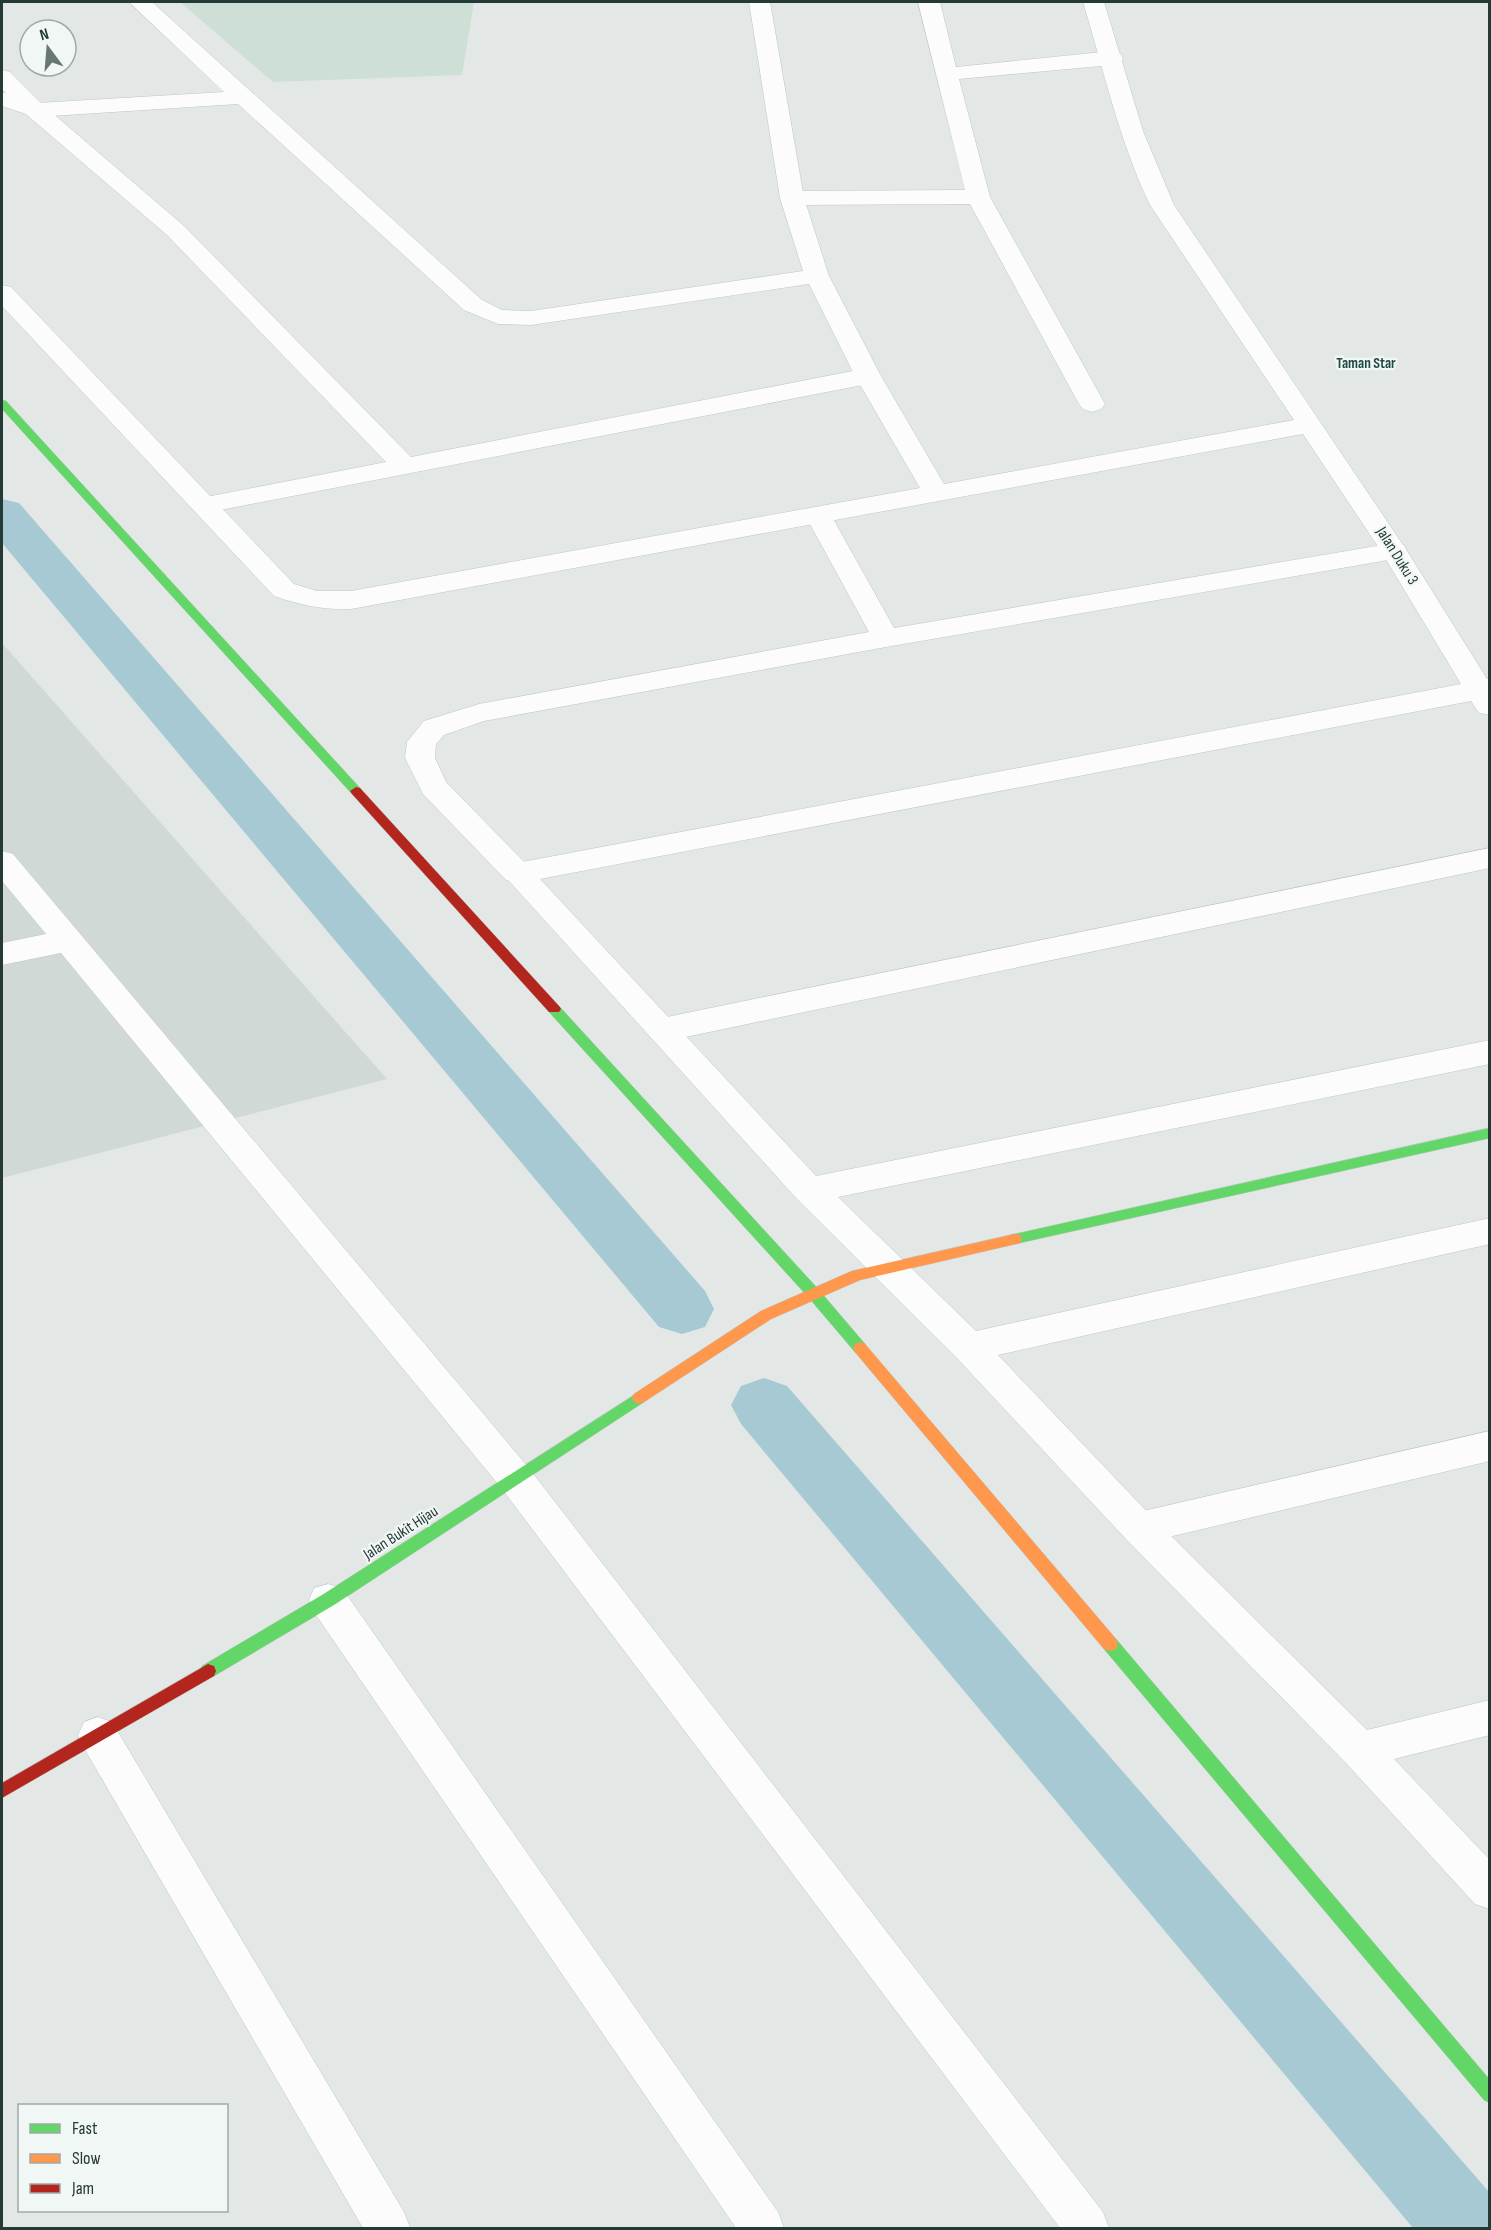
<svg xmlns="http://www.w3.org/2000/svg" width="1491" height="2230" viewBox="0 0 1491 2230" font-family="'Sofia Sans Condensed',sans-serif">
<rect width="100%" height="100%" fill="#e3e8e6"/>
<polygon fill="#d1d9d6" points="2,643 387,1079 2,1178"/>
<polygon fill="#cee0d5" points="180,2 179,2 474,2 462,75 273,82"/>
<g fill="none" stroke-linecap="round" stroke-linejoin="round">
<g fill="#a7c9d3" fill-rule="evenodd">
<polygon points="2,499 19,503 705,1291 714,1309 705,1327 682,1334 659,1327 2,543"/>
<polygon points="764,1378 787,1386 1490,2193 1490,2228 1413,2228 741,1424 731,1405 741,1386"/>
</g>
<defs>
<g id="lane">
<polygon points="918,2 940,2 956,67 1112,51 1120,53 1123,58 1120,63 1112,65 959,79 990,197 1105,404 1101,409 1092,412 1083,409 1079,404 970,204 792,205 784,203 780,198 784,193 792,191 965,190"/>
<polygon points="2,70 10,72 43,105 183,225 411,457 868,368 877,371 881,376 877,381 868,384 205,513 196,511 192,505 196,499 386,462 167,235 27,115 2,89"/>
<polygon points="818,507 827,509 831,515 894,628 1394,543 1404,545 1407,551 1404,557 1394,559 886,647 484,721 444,735 436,744 435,758 446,782 528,866 532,873 528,880 517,883 506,880 423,794 405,758 407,742 424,721 479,704 869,632 805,515 809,509"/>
<polygon points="1490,848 1490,868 662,1042 651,1038 646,1030 651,1022 662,1018"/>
<polygon points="2,851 13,854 528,1467 533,1478 528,1489 515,1493 502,1489 61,953 2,965 2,943 46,934 2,881"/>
<polygon points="1490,1431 1490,1461 1139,1544 1126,1539 1120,1528 1126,1517 1139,1512"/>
<polygon points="98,1717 112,1722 404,2212 410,2228 363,2228 84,1748 78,1735 84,1722"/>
</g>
<g id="street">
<path d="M 129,2 L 152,2 L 482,300 L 502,310 L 531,311 L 803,271 L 780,198 L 749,2 L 770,2 L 804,198 L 829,276 L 881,376 L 944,484 L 1294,420 L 1150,205 C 1119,140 1104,71 1083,2 L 1104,2 L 1143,131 L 1174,205 L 1407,551 L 1487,679 L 1490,679 L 1490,715 L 1479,713 L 1471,701 L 540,879 L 816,1176 L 1490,1040 L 1490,1064 L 838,1197 L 976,1331 L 1490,1218 L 1490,1244 L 998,1355 L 1152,1517 L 1367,1730 L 1490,1700 L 1490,1735 L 1394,1759 L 1490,1860 L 1490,1909 L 1475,1904 L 1346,1763 L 1126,1539 L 956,1357 L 797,1199 L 502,873 L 506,866 L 517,863 L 1461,684 L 1381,551 L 1303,434 L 351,609 C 324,610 300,605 274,596 L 2,306 L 2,285 L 11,287 L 294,584 L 317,591 L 351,591 L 920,488 L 855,376 L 809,284 L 531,325 L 498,324 L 464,310 L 238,104 L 35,117 L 2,106 L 2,92 L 37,103 L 224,92 Z"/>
<polygon points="515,1463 528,1467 1103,2212 1109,2228 1060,2228 502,1489 497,1478 502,1467"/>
<polygon points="328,1584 342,1588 778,2212 784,2228 736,2228 314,1612 309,1600 314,1588"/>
</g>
<g id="fast">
<polygon points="2,400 6,401 360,788 362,791 360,794 352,794 2,409"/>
<polygon points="554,1004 559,1006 819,1290 865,1344 867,1348 865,1352 860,1354 855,1352 809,1298 549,1012 547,1009 549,1006"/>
<polygon points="1490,1128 1490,1138 1015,1244 1010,1243 1008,1239 1010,1235 1015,1234"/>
<polygon points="639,1392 644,1394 646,1398 644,1402 334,1605 214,1676 208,1678 202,1676 200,1671 202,1666 322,1595"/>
<polygon points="1110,1637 1116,1639 1490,2080 1490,2103 1484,2100 1104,1649 1102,1644 1104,1639"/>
</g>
<g id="slow">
<polygon points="1015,1234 1020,1235 1022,1239 1020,1243 860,1280 771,1319 644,1402 639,1404 634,1402 632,1398 634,1394 761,1311 852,1271"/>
<polygon points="860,1342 865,1344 1116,1639 1118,1644 1116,1649 1110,1651 1104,1649 855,1352 853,1348 855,1344"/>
</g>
<g id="jam">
<polygon points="356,787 360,788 559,1006 561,1009 559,1012 549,1012 352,794 350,791"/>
<polygon points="208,1664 214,1666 216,1671 214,1676 2,1798 2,1783"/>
</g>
</defs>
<use href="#lane" stroke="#c0c5c3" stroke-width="1"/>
<use href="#street" stroke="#c0c5c3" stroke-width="1"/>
<use href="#fast" stroke="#c0c6c4" stroke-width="1"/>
<use href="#slow" stroke="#c0c6c4" stroke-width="1"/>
<use href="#jam" stroke="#c0c6c4" stroke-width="1"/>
<use href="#lane" fill="#fbfcfb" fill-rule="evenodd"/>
<use href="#street" fill="#fbfcfb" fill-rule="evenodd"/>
<use href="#fast" fill="#63d668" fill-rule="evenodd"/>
<use href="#slow" fill="#ff974d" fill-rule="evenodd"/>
<use href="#jam" fill="#b3261e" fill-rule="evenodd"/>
</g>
<g text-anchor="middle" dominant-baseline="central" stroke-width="4.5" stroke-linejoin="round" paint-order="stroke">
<g font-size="15" font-weight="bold" fill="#204a44" stroke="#f1f7f5">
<text x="1366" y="363">Taman Star</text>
</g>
<g font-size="16" fill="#233a36" stroke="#f1f7f5">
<text transform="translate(1397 556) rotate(58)">Jalan Duku 3</text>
<text transform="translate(401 1533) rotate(-33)">Jalan Bukit Hijau</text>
</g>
</g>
<rect width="1491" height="2230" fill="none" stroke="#233a36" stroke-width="6"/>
<rect x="18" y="2104" width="210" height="108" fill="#f1f7f5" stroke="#9faba9" stroke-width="1.5"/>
<rect x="30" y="2124" width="30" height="9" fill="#63d668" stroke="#9faba9" stroke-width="1.5"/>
<text x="72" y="2134" font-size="18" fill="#233a36">Fast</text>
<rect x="30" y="2154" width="30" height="9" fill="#ff974d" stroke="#9faba9" stroke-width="1.5"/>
<text x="72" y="2164" font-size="18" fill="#233a36">Slow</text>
<rect x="30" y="2184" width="30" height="9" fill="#b3261e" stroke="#9faba9" stroke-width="1.5"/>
<text x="72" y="2194" font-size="18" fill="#233a36">Jam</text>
<g transform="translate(48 48) rotate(344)"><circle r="28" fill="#f1f7f5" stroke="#9faba9" stroke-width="1.5"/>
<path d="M0-4.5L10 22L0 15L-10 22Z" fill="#667774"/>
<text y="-9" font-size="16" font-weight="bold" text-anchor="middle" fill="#233a36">N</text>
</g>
</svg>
